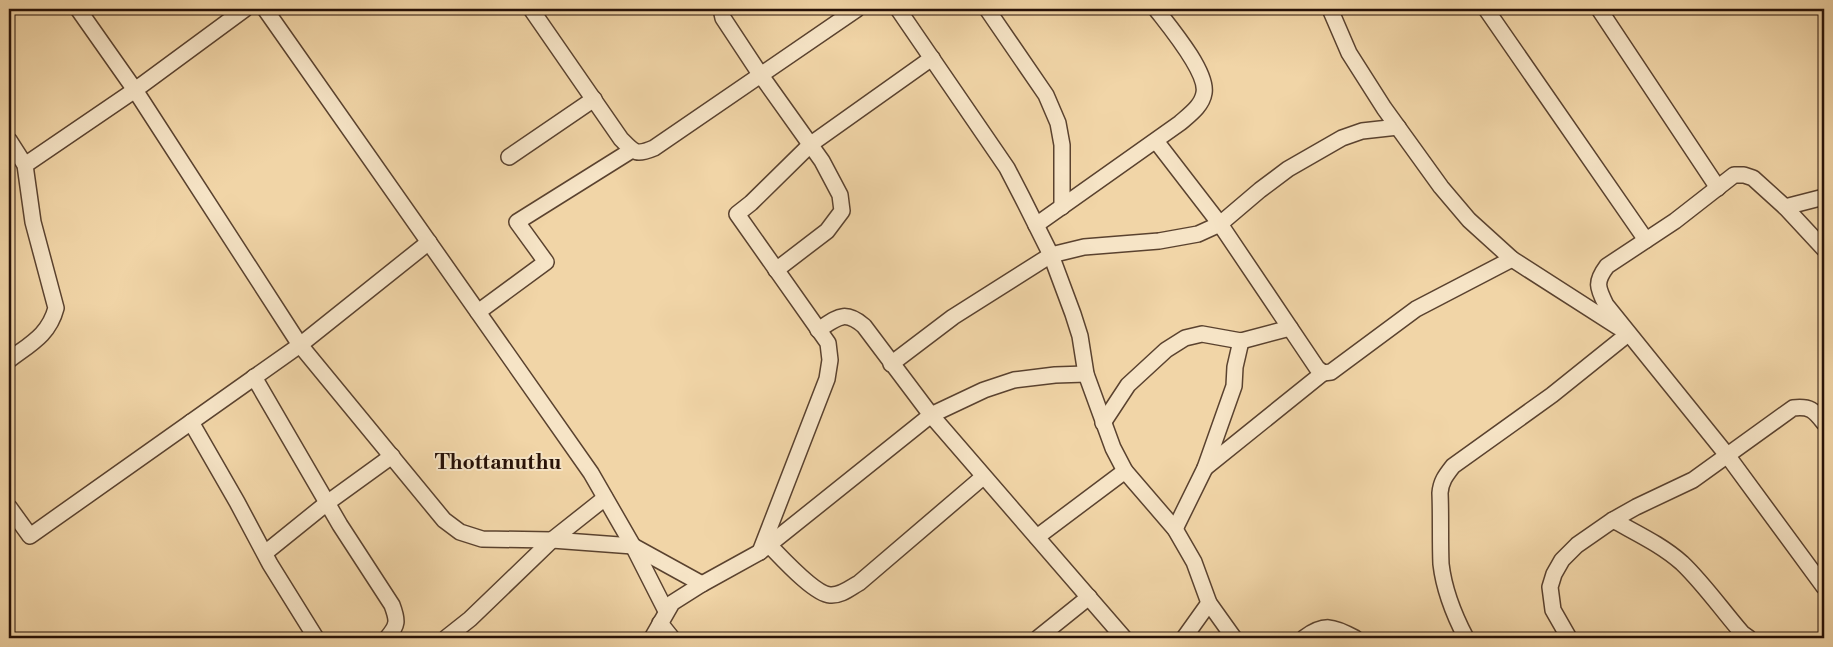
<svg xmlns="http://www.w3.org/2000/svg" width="1833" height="647" viewBox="0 0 1833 647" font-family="'Libre Bodoni',serif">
<rect width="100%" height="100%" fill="#f1d5a7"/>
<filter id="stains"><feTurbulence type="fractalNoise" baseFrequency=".004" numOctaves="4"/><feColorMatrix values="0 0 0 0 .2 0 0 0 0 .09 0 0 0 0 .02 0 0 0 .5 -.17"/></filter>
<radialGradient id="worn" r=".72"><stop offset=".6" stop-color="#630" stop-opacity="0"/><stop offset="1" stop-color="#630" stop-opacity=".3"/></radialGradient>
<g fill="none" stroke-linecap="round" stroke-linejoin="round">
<defs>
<g id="minor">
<polyline points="78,9 135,90 300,345 444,520 460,532 482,539 552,540 633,546 702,584"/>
<polyline points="265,9 591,473 633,546 666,611"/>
<path d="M 531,9 L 621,139 C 634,152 635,156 654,148 L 857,9"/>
<polyline points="721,9 723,18 760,74 822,161 840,195 842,211 827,231 776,270"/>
<polyline points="898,9 1007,168 1022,197 1051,255 1073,314 1080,336 1086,374 1113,448 1125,471 1175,529 1194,562 1209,603 1234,638"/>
<polyline points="987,9 1046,95 1058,123 1062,145 1062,207"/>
<polyline points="1330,9 1349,53 1384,108 1441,187 1469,220 1512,259 1618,327"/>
<polyline points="1486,9 1646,240"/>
<polyline points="1599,9 1718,188"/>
<path d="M 9,140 L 25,165 L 33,222 L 56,308 C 49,335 30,344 9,360"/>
<polyline points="1156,141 1220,224 1317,368 1323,373 1331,372 1416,309 1512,259"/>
<polyline points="509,157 594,99"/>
<polyline points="25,165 135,90 245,9"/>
<polyline points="1785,207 1824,197"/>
<path d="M 1036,225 L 1180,123 C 1189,115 1202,106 1204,93 C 1208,72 1169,26 1156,9"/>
<path d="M 1824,249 L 1785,207 L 1753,178 L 1744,175 L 1734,175 L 1675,221 L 1607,266 C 1595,282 1597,287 1606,305 L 1727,455 L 1824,587"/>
<polyline points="478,312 546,262 517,222 632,150"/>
<path d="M 818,330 C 837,318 844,309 864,326 L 931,415 L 1124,638"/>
<polyline points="891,364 953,317 1051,255 1084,247 1159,241 1198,234 1220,224 1260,190 1288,169 1342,138 1362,131 1398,127"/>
<path d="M 254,377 L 340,525 L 392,605 C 398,621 398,625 387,638"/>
<polyline points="191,422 237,502 270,564 316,638"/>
<polyline points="1103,423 1128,385 1166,350 1185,338 1202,334 1241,341 1290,328"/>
<polyline points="1205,468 1323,373"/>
<polyline points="9,507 30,536 300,345 429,242"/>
<path d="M 1613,520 C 1636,533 1662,545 1682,563 C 1704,584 1722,610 1742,633 L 1749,638"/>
<polyline points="1175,529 1205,468 1234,386 1235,367 1241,341"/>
<polyline points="1037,537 1125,471"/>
<path d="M 769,545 C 781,557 814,594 830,595 C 841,596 850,588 859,583 L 983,477"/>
<polyline points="760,552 827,379 830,360 828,343 737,214 751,203 811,144 932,58"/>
<polyline points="265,553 327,503 392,456"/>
<polyline points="660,623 672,638"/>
<polyline points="446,638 470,619 552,540 605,498"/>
<polyline points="652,638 672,603 702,584 760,552 931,415 984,390 1014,380 1055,375 1086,374"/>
<polyline points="1038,638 1089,597"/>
<polyline points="1184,638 1209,603"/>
<path d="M 1304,638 C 1324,623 1333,626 1355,638"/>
<path d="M 1466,638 C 1454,615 1444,590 1441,564 C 1440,540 1441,516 1440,493 C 1441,481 1446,475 1453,466 L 1552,395 L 1628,334"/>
<path d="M 1569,638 L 1553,610 L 1550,587 L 1554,574 L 1562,560 L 1577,545 L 1613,520 L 1636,507 L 1693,480 L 1793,408 C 1810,406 1814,410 1824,423"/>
</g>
</defs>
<use href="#minor" stroke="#5a422f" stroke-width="18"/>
<use href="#minor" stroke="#f6e4c6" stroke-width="15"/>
</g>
<g text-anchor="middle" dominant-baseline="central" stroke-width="4" stroke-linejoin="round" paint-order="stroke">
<g font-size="21" font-weight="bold" fill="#271107" stroke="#f6e4c6">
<text x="498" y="463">Thottanuthu</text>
</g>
</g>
<rect width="1833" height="647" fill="none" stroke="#f1d5a7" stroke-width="30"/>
<rect x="10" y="10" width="1813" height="627" fill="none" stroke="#271107" stroke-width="2.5"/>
<rect x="15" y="15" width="1803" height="617" fill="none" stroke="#271107"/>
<rect width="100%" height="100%" filter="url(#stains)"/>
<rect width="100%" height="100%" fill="url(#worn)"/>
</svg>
